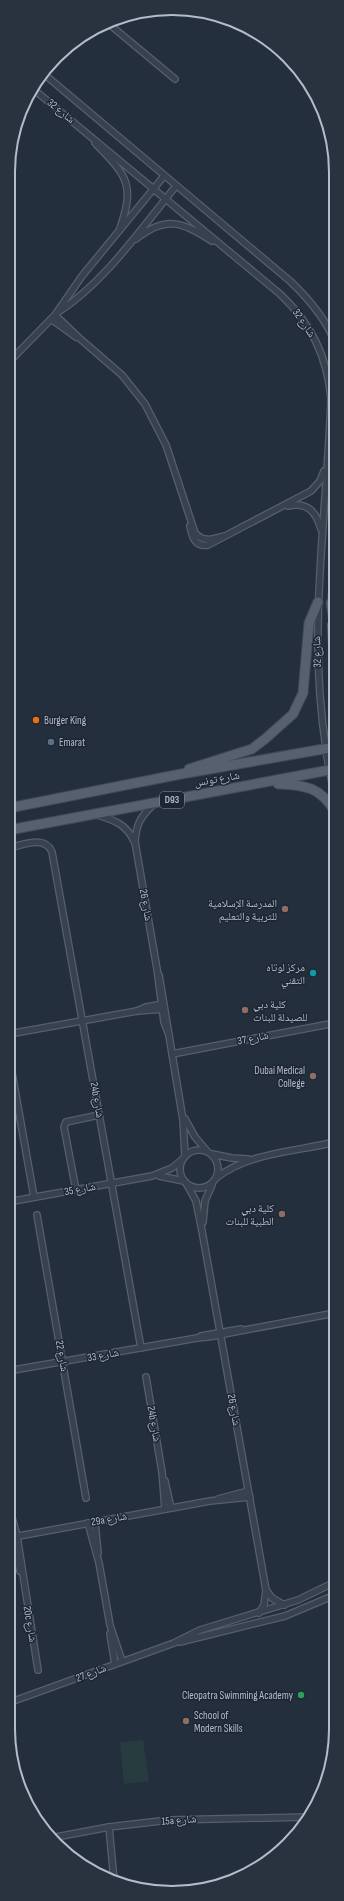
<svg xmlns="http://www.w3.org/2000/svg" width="344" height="1901" viewBox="0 0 344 1901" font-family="'Sofia Sans Condensed','Noto Naskh Arabic',sans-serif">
<rect width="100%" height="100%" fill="#242f3e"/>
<polygon fill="#263c3f" points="143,1740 149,1781 124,1784 120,1742"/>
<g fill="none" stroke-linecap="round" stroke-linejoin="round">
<defs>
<g id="minor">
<polyline points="109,24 175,79"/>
<path d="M 44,74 L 290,281 C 309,299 327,320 336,345"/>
<path d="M 32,88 L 280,294 C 311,323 327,356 331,398 C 327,517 307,628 326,748"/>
<path d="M 95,143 C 127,176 136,184 119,231"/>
<path d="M 136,239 C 166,215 182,222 212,241"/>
<path d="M 57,313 C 104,283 141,229 176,186"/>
<path d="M 55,315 L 78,337 L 122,375 L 145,404 L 166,445 L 195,533 C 204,543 213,539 224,536"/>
<polyline points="51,319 76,337"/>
<polyline points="9,362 55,315 82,276 164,176"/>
<path d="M 288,506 C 307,502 316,511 321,529"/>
<path d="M 190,526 C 192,537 195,547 208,545 L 311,491 L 320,481 L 324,471"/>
<polyline points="331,606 335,549"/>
<polyline points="331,625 335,707"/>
<path d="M 154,804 C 141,816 136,824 135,842 L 157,969 L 164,1022 L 169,1035"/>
<path d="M 97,815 C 114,820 126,824 134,841"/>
<path d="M 9,848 C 23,845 45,835 52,852 L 141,1348"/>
<polyline points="159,975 183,1120 185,1156"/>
<polyline points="137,1011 146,1007 163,1004"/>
<polyline points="9,1034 137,1011 164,1009"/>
<polyline points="172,1054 335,1023"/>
<polyline points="9,1056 34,1197"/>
<polyline points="185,1119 195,1137 207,1151"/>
<circle cx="199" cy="1169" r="19"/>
<polyline points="212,1154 232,1158 248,1159"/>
<polyline points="159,1176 184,1181"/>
<path d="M 216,1178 C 250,1152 295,1152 335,1142"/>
<polyline points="186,1183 196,1201 202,1231 266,1590 264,1605 259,1613"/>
<polyline points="76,1190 64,1127 66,1122 99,1115"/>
<polyline points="8,1202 152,1176 172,1168 183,1159"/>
<polyline points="37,1215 86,1498"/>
<polyline points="203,1222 205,1201 212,1185"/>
<polyline points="201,1336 241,1329"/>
<polyline points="8,1371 197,1338 208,1337 335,1313"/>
<polyline points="146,1377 162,1472 165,1509"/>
<polyline points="165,1481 171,1508"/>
<polyline points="218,1499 248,1491"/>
<polyline points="8,1503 17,1536 38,1670"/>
<polyline points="8,1508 12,1537 20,1571"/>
<polyline points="95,1522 98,1553"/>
<polyline points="88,1523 99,1563 110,1625 122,1661"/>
<polyline points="8,1538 210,1501 250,1497"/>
<polyline points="266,1590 272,1598 284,1605"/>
<polyline points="110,1634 115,1664"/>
<polyline points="180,1642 285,1616 335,1595"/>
<polyline points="8,1703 174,1643 200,1630 298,1600 335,1582"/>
<polyline points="109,1827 114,1880"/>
<polyline points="51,1838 109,1827 169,1820 308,1817"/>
</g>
<polyline id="tertiary" points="326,748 335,796"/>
<g id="primary">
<polyline points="331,603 335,629"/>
<polyline points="189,769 252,749 265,739 293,714 303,693 309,623 318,602"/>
<path d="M 278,784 C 305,785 321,787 335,812"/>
<polyline points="9,808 181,774 335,747"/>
<polyline points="9,830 335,769"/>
</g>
</defs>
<use href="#minor" stroke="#565f6c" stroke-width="8"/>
<use href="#tertiary" stroke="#565f6c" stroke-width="9"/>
<use href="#primary" stroke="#414a57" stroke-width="11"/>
<use href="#minor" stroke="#38414e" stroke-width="5.5"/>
<use href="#tertiary" stroke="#38414e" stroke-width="7"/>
<use href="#primary" stroke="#56606e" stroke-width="9"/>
</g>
<circle fill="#e8710a" stroke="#1d2633" stroke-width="1.5" cx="36" cy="720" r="4"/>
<circle fill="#5c6f8a" stroke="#1d2633" stroke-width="1.5" cx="51" cy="742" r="4"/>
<g fill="#8d6e63" stroke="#1d2633" stroke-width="1.5">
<circle cx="285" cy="909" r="4"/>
<circle cx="245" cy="1010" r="4"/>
<circle cx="313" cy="1076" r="4"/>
<circle cx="282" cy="1214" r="4"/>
<circle cx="186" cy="1721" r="4"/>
</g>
<circle fill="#0f9aa8" stroke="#1d2633" stroke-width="1.5" cx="313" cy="973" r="4"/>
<circle fill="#2e9e5b" stroke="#1d2633" stroke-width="1.5" cx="301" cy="1695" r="4"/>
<g text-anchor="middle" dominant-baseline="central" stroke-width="3" stroke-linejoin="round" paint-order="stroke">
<rect fill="#1d2633" stroke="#878f9c" stroke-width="1" x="160" y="792" width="24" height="16" rx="3"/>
<g font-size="10" font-weight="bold" fill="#b4bcc9">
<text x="172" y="800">D93</text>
</g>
<g font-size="11" fill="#b4bcc9" stroke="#1d2633">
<text transform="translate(61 111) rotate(39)">شارع 32</text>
<text transform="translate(304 323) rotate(56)">شارع 32</text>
<text transform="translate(317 652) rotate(-91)">شارع 32</text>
<text transform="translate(217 779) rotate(-10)">شارع تونس</text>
<text transform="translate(146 905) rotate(80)">شارع 26</text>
<text transform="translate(253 1038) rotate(-11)">شارع 37</text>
<text transform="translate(97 1100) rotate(80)">24b شارع</text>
<text transform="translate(80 1189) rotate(-10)">شارع 35</text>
<text transform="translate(103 1355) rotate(-10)">شارع 33</text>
<text transform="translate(62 1356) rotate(80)">شارع 22</text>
<text transform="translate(234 1410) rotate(80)">شارع 26</text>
<text transform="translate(154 1424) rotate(80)">24b شارع</text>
<text transform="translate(109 1519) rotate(-10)">29a شارع</text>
<text transform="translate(30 1624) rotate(80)">20c شارع</text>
<text transform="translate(91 1673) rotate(-21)">شارع 27</text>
<text transform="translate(179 1820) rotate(-4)">15a شارع</text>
</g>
<g font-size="11" fill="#b4bcc9" stroke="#1d2633" text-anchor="end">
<text x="44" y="720" text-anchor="start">Burger King</text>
<text x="59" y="742" text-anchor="start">Emarat</text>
<text x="277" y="903">المدرسة الإسلامية<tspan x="277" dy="13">للتربية والتعليم</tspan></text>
<text x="305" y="967">مركز لوتاه<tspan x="305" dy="13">التقني</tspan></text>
<text x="253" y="1004" text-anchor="start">كلية دبي<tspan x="253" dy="13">للصيدلة للبنات</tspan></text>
<text x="305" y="1070">Dubai Medical<tspan x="305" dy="13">College</tspan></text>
<text x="274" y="1208">كلية دبي<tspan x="274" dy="13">الطبية للبنات</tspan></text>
<text x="293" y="1695">Cleopatra Swimming Academy</text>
<text x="194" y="1715" text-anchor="start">School of<tspan x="194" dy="13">Modern Skills</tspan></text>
</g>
</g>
<path d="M0 0H344V1901H0ZM172 15H172A157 157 0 0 1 329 172V1729A157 157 0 0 1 172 1886H172A157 157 0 0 1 15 1729V172A157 157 0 0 1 172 15Z" fill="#29323f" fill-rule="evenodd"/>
<path fill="none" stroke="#b4bcc9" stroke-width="2" d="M172 15H172A157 157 0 0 1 329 172V1729A157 157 0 0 1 172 1886H172A157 157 0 0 1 15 1729V172A157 157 0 0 1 172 15Z"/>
</svg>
